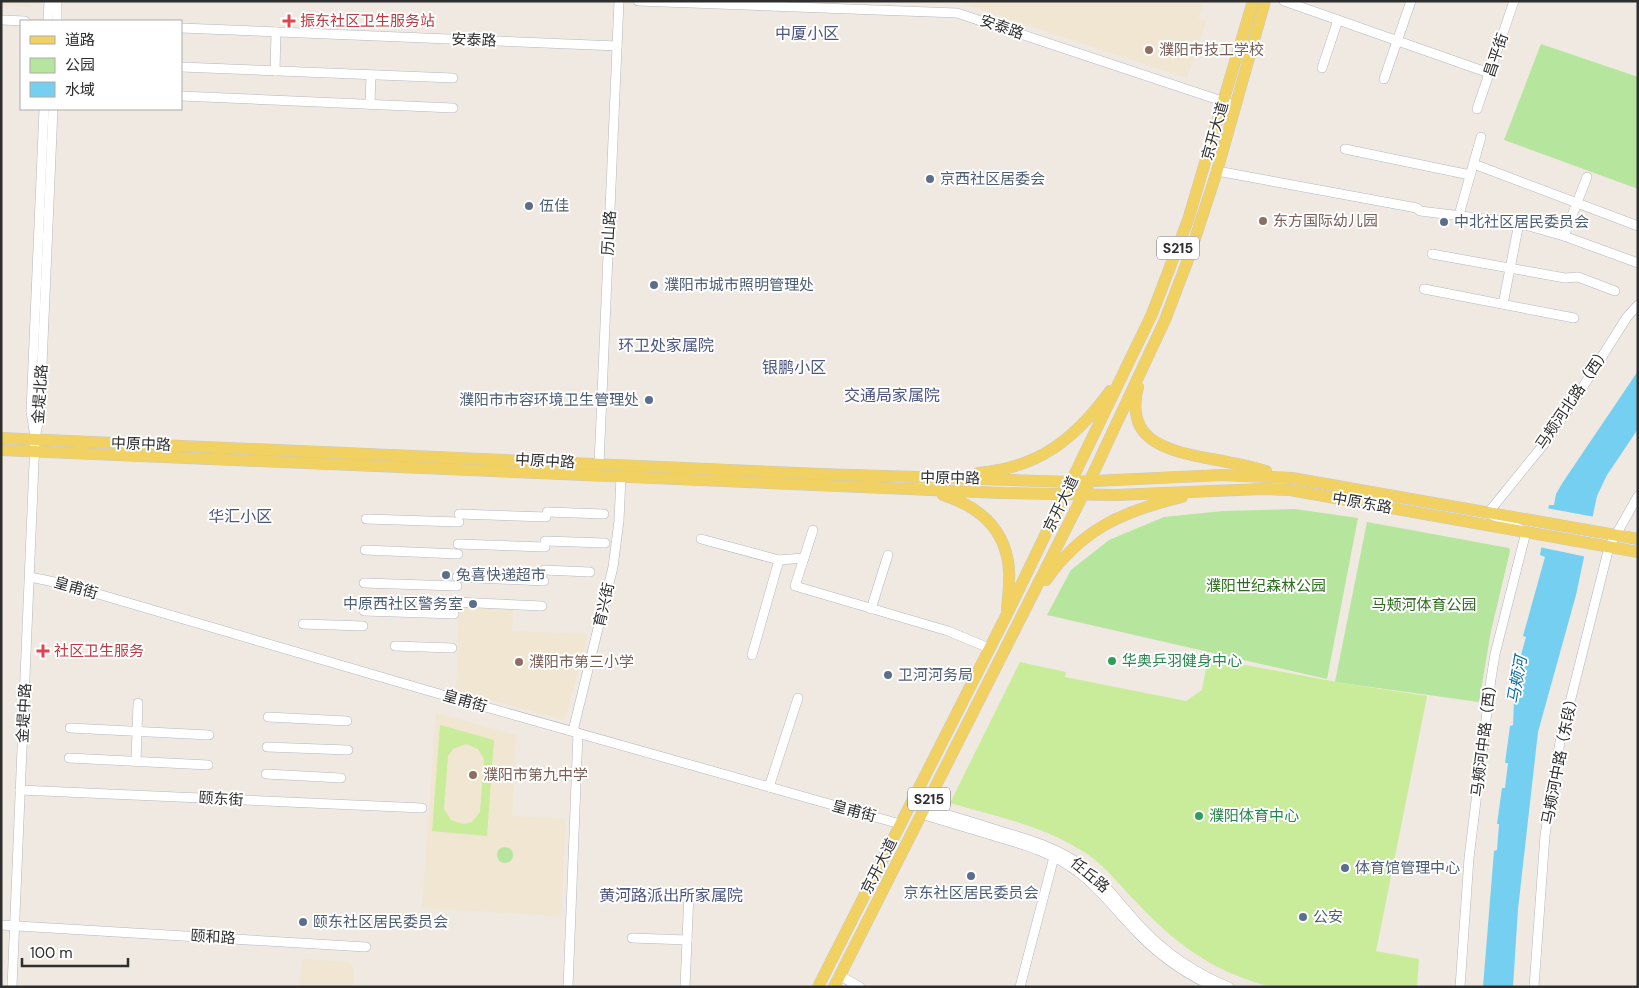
<svg xmlns="http://www.w3.org/2000/svg" width="1639" height="988" viewBox="0 0 1639 988" font-family="'DM Sans','Noto Sans SC',sans-serif">
<rect width="100%" height="100%" fill="#efe9e1"/>
<g fill="#f0e6d1">
<polygon points="1,1 30,1 30,7 1,5"/>
<polygon points="960,1 1204,1 1198,18 1206,21 1187,78 959,2"/>
<polygon points="459,607 513,609 512,631 588,634 565,720 456,691"/>
<polygon points="436,713 516,735 512,816 566,819 561,916 422,908"/>
<polygon points="302,959 349,962 354,969 353,987 300,987"/>
</g>
<g fill="#b6e59e">
<polygon points="1541,44 1638,77 1638,189 1504,140"/>
<polygon points="1295,509 1358,518 1327,679 1047,615 1071,570 1109,540 1164,517 1223,511"/>
<polygon points="1367,522 1509,548 1510,551 1491,631 1479,702 1335,682"/>
<circle cx="505" cy="855" r="8"/>
</g>
<g fill="#c9ec9a" fill-rule="evenodd">
<path d="M 1208,658 L 1342,683 L 1427,696 L 1376,951 L 1419,959 L 1417,987 L 1273,987 C 1217,974 1178,946 1139,905 C 1124,890 1111,873 1094,859 C 1053,828 999,817 950,803 L 1020,662 L 1066,672 L 1065,677 L 1186,701 L 1202,690 Z"/>
<path d="M 440,725 L 494,740 L 487,836 L 432,831 ZM 466,744 L 478,749 L 484,759 L 480,812 L 472,822 L 463,824 L 451,820 L 444,809 L 448,756 L 453,749 Z"/>
</g>
<polygon fill="#75cff0" points="1638,371 1638,429 1607,475 1597,496 1576,595 1538,732 1518,909 1513,987 1483,987 1494,851 1497,850 1499,824 1497,824 1502,788 1505,788 1508,763 1505,763 1510,726 1513,725 1514,700 1512,699 1516,662 1519,662 1526,637 1523,636 1545,557 1540,555 1549,505 1554,505 1556,494 1563,482"/>
<polygon fill="#efe9e1" points="1546,508 1595,517 1587,557 1539,547"/>
<g fill="none" stroke-linecap="round" stroke-linejoin="round">
<defs>
<g id="minor">
<polyline points="638,1 957,13 1228,103"/>
<polyline points="1284,1 1489,73"/>
<polyline points="1,20 25,21"/>
<polyline points="48,21 49,1"/>
<polyline points="57,21 57,1"/>
<polyline points="181,28 617,46"/>
<polyline points="181,67 453,78"/>
<polyline points="1322,68 1338,20"/>
<polyline points="275,71 276,32"/>
<polyline points="1384,79 1411,1"/>
<polyline points="181,96 453,108"/>
<polyline points="370,104 371,75"/>
<polyline points="1477,109 1514,1"/>
<polyline points="1345,149 1470,175"/>
<polyline points="1479,166 1638,226"/>
<polyline points="1217,171 1417,208 1420,211 1519,223 1564,236 1638,263"/>
<polyline points="1459,215 1481,137"/>
<polyline points="1564,236 1587,177"/>
<polyline points="1432,254 1565,278 1578,277 1615,291"/>
<polyline points="1424,289 1574,318"/>
<polyline points="1503,304 1519,223"/>
<polyline points="34,431 31,411 44,109"/>
<polyline points="599,464 619,1"/>
<polyline points="547,512 604,514"/>
<polyline points="459,514 546,517"/>
<polyline points="366,519 459,522"/>
<polyline points="813,530 795,586 948,631 989,648"/>
<polyline points="701,539 779,560 804,558"/>
<polyline points="545,541 605,543"/>
<polyline points="458,544 545,547"/>
<polyline points="365,550 458,554"/>
<polyline points="544,570 590,572"/>
<polyline points="30,577 64,584 429,691 900,824"/>
<polyline points="457,577 544,581"/>
<polyline points="364,583 457,586"/>
<polyline points="455,602 542,606"/>
<polyline points="871,609 888,555"/>
<polyline points="364,611 454,614"/>
<polyline points="303,624 363,626"/>
<polyline points="395,646 452,648"/>
<polyline points="752,655 779,560"/>
<polyline points="268,717 347,721"/>
<polyline points="70,728 209,735"/>
<polyline points="573,731 613,567 619,521 621,477"/>
<polyline points="267,747 348,750"/>
<polyline points="69,758 208,765"/>
<polyline points="136,761 138,703"/>
<polyline points="266,774 341,778"/>
<polyline points="769,787 798,698"/>
<polyline points="20,790 422,808"/>
<path d="M 924,808 C 949,815 973,822 997,830 C 1028,839 1058,848 1084,867 C 1105,883 1121,905 1139,925 C 1164,952 1195,973 1229,987"/>
<path d="M 921,814 C 945,821 968,828 991,835 C 1022,844 1052,852 1078,872 C 1100,888 1115,910 1134,929 C 1156,953 1184,973 1214,987"/>
<polyline points="1,925 366,947"/>
<polyline points="632,938 687,940"/>
<polyline points="839,975 860,987"/>
<polyline points="12,987 35,439 40,412 53,109"/>
<polyline points="568,987 578,733"/>
<polyline points="685,987 689,893"/>
<polyline points="1020,987 1054,857"/>
<polyline points="1460,987 1469,858 1491,679 1495,654 1526,532 1488,513 1548,439 1572,404 1627,317 1638,305"/>
<polyline points="1534,987 1545,835 1560,742 1609,547 1638,496"/>
</g>
<g id="major">
<path d="M 1138,387 C 1134,401 1134,419 1143,431 C 1161,454 1206,457 1232,463 C 1244,465 1255,468 1266,471"/>
<polyline points="1,438 820,474 1072,482 1222,475 1292,478 1638,539"/>
<polyline points="1,450 1002,493 1116,495 1262,489 1290,490 1638,552"/>
<path d="M 978,473 C 1039,468 1076,438 1110,391"/>
<path d="M 943,495 C 980,507 1006,529 1009,570 C 1010,583 1008,596 1007,609"/>
<path d="M 1046,580 C 1082,529 1123,511 1182,497"/>
<polyline points="818,987 1007,614 1152,314 1188,220 1253,1"/>
<polyline points="834,987 1083,495 1165,320 1189,257 1217,171 1265,1"/>
</g>
</defs>
<use href="#minor" stroke="#b4b7c1" stroke-width="10"/>
<use href="#major" stroke="#c9c9c9" stroke-width="12"/>
<use href="#minor" stroke="#fff" stroke-width="9"/>
<use href="#major" stroke="#f2d163" stroke-width="11"/>
</g>
<g fill="#e0444e" stroke="#fff" stroke-width="2">
<path d="M286.5 13.5h5v5h5v5h-5v5h-5v-5h-5v-5h5z"/>
<path d="M40.5 643.5h5v5h5v5h-5v5h-5v-5h-5v-5h5z"/>
</g>
<g fill="#8d6e63" stroke="#fff" stroke-width="2">
<circle cx="1149" cy="50" r="5"/>
<circle cx="1263" cy="221" r="5"/>
<circle cx="519" cy="662" r="5"/>
<circle cx="473" cy="775" r="5"/>
</g>
<g fill="#5c6f8a" stroke="#fff" stroke-width="2">
<circle cx="930" cy="179" r="5"/>
<circle cx="529" cy="206" r="5"/>
<circle cx="1444" cy="222" r="5"/>
<circle cx="654" cy="285" r="5"/>
<circle cx="649" cy="400" r="5"/>
<circle cx="446" cy="575" r="5"/>
<circle cx="473" cy="604" r="5"/>
<circle cx="888" cy="675" r="5"/>
<circle cx="1345" cy="868" r="5"/>
<circle cx="971" cy="876" r="5"/>
<circle cx="1303" cy="917" r="5"/>
<circle cx="303" cy="922" r="5"/>
</g>
<g fill="#2e9e5b" stroke="#fff" stroke-width="2">
<circle cx="1112" cy="661" r="5"/>
<circle cx="1199" cy="816" r="5"/>
</g>
<g text-anchor="middle" dominant-baseline="central" stroke-width="4" stroke-linejoin="round" paint-order="stroke">
<g fill="#fff" stroke="#6d6d6d" stroke-width="1">
<rect x="1157" y="236.5" width="42" height="23" rx="4"/>
<rect x="908" y="787.5" width="42" height="23" rx="4"/>
</g>
<g font-size="14" font-weight="bold" fill="#2e2e2e">
<text x="1178" y="248">S215</text>
<text x="929" y="799">S215</text>
</g>
<g font-size="15" fill="#be3a42" stroke="#fff" text-anchor="start">
<text x="300" y="21">振东社区卫生服务站</text>
<text x="54" y="651">社区卫生服务</text>
</g>
<g font-size="15" fill="#2e2e2e" stroke="#fff">
<text transform="translate(1002 27) rotate(19)">安泰路</text>
<text transform="translate(474 40) rotate(2)">安泰路</text>
<text transform="translate(1496 55) rotate(-71)">昌平街</text>
<text transform="translate(1215 131) rotate(-74)">京开大道</text>
<text transform="translate(609 233) rotate(-87)">历山路</text>
<text transform="translate(40 394) rotate(-86)">金堤北路</text>
<text transform="translate(1573 398) rotate(-56)">马颊河北路（西）</text>
<text transform="translate(141 444) rotate(2)">中原中路</text>
<text transform="translate(545 461) rotate(3)">中原中路</text>
<text transform="translate(950 478) rotate(1)">中原中路</text>
<text transform="translate(1362 503) rotate(10)">中原东路</text>
<text transform="translate(1061 504) rotate(-64)">京开大道</text>
<text transform="translate(76 588) rotate(16)">皇甫街</text>
<text transform="translate(604 605) rotate(-77)">育兴街</text>
<text transform="translate(465 701) rotate(16)">皇甫街</text>
<text transform="translate(24 713) rotate(-87)">金堤中路</text>
<text transform="translate(1484 737) rotate(-83)">马颊河中路（西）</text>
<text transform="translate(1560 758) rotate(-79)">马颊河中路（东段）</text>
<text transform="translate(221 799) rotate(3)">颐东街</text>
<text transform="translate(854 811) rotate(15)">皇甫街</text>
<text transform="translate(879 866) rotate(-63)">京开大道</text>
<text transform="translate(1090 875) rotate(40)">任丘路</text>
<text transform="translate(213 937) rotate(3)">颐和路</text>
</g>
<g font-size="15" fill="#785e54" stroke="#fff" text-anchor="start">
<text x="1159" y="50">濮阳市技工学校</text>
<text x="1273" y="221">东方国际幼儿园</text>
<text x="529" y="662">濮阳市第三小学</text>
<text x="483" y="775">濮阳市第九中学</text>
</g>
<g font-size="15" fill="#4e5e75" stroke="#fff" text-anchor="start">
<text x="940" y="179">京西社区居委会</text>
<text x="539" y="206">伍佳</text>
<text x="1454" y="222">中北社区居民委员会</text>
<text x="664" y="285">濮阳市城市照明管理处</text>
<text x="639" y="400" text-anchor="end">濮阳市市容环境卫生管理处</text>
<text x="456" y="575">兔喜快递超市</text>
<text x="463" y="604" text-anchor="end">中原西社区警务室</text>
<text x="898" y="675">卫河河务局</text>
<text x="1355" y="868">体育馆管理中心</text>
<text x="971" y="893" text-anchor="middle">京东社区居民委员会</text>
<text x="1313" y="917">公安</text>
<text x="313" y="922">颐东社区居民委员会</text>
</g>
<g font-size="15" fill="#2c6e1b" stroke="#fff">
<text x="1266" y="586">濮阳世纪森林公园</text>
<text x="1424" y="605">马颊河体育公园</text>
</g>
<g font-size="15" fill="#27864d" stroke="#fff" text-anchor="start">
<text x="1122" y="661">华奥乒羽健身中心</text>
<text x="1209" y="816">濮阳体育中心</text>
</g>
<g font-size="16" fill="#4d5680" stroke="#fff">
<text x="807" y="33">中厦小区</text>
<text x="666" y="345">环卫处家属院</text>
<text x="794" y="367">银鹏小区</text>
<text x="892" y="395">交通局家属院</text>
<text x="240" y="516">华汇小区</text>
<text x="671" y="895">黄河路派出所家属院</text>
</g>
<g font-size="16" font-style="italic" fill="#0d6fa3" stroke="#fff">
<text transform="translate(1517 680) rotate(-80)">马颊河</text>
</g>
</g>
<rect width="1639" height="988" fill="none" stroke="#2e2e2e" stroke-width="5"/>
<rect x="20" y="20" width="162" height="90" fill="#ffffff" stroke="#ababab"/>
<rect x="30" y="36" width="25" height="8" fill="#f2d163" stroke="#ababab"/>
<text x="65" y="45" font-size="15" fill="#2e2e2e">道路</text>
<rect x="30" y="58" width="25" height="15" fill="#b6e59e" stroke="#ababab"/>
<text x="65" y="70" font-size="15" fill="#2e2e2e">公园</text>
<rect x="30" y="82" width="25" height="15" fill="#75cff0" stroke="#ababab"/>
<text x="65" y="95" font-size="15" fill="#2e2e2e">水域</text>
<path d="M22 958v8h106v-8" fill="none" stroke="#2e2e2e" stroke-width="2.5"/>
<text x="30" y="958" font-size="15" fill="#2e2e2e" stroke="#ffffff" stroke-width="4" paint-order="stroke">100 m</text>
</svg>
